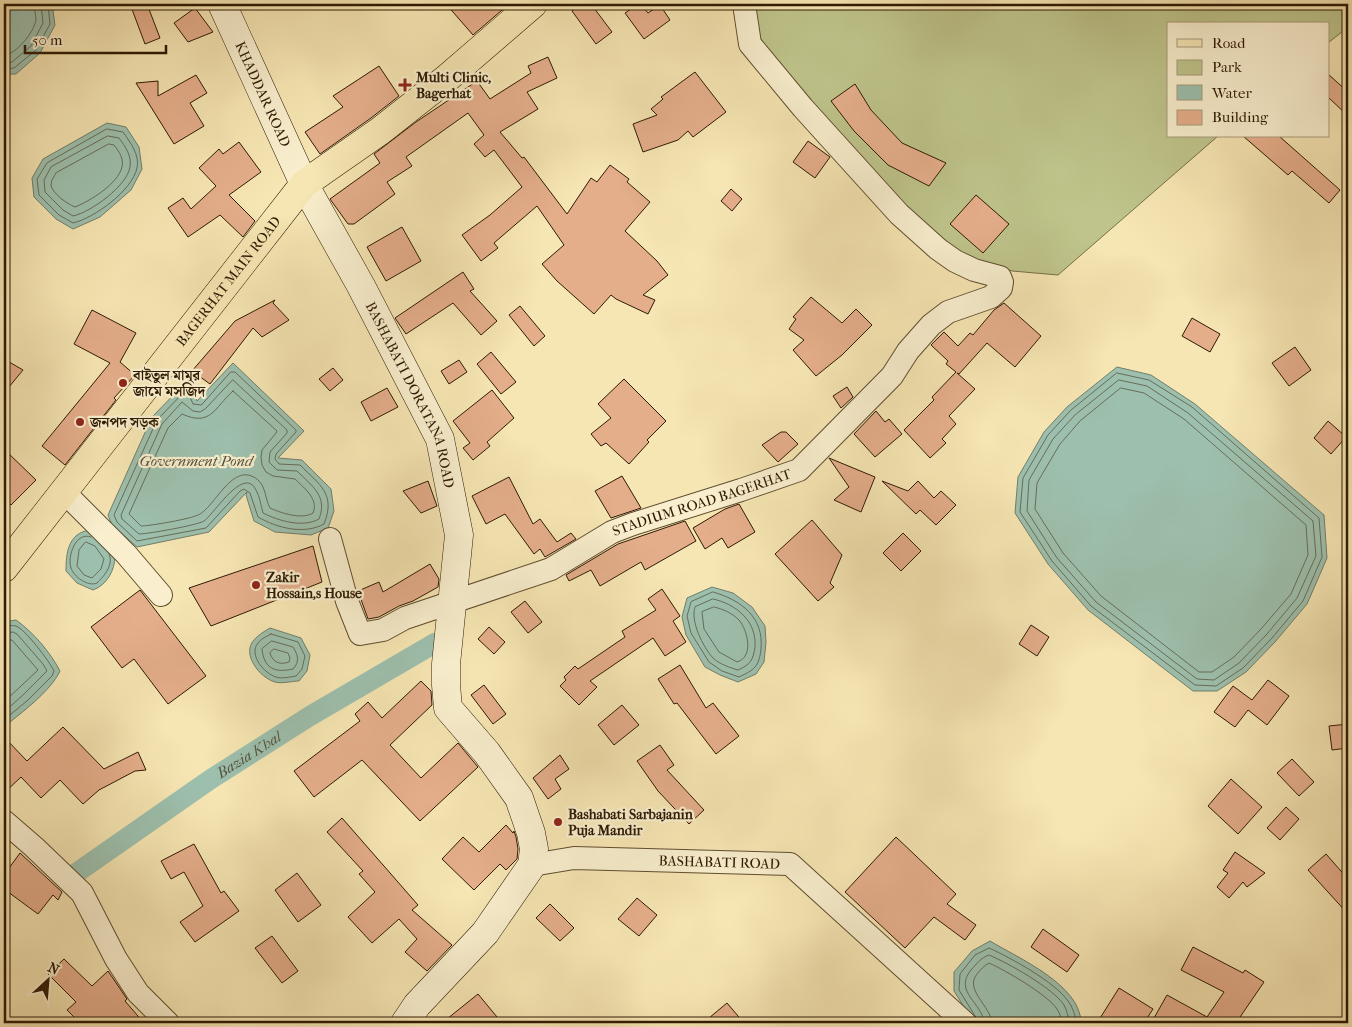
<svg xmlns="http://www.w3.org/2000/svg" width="1352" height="1027" viewBox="0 0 1352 1027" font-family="'IM FELL French Canon','Noto Serif Bengali',serif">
<rect width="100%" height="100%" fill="#f6e6b3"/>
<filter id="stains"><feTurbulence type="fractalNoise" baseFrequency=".004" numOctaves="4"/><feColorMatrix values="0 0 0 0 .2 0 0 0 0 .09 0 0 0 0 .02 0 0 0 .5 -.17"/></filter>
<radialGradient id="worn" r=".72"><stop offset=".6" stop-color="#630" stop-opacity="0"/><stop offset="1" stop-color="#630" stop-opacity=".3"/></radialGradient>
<polygon fill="#bec48b" stroke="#766f47" points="751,4 1348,4 1348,27 1328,43 1328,24 1168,24 1168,136 1218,136 1058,275 1012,271 969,257 937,236 908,211 755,46"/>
<g fill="#9dc0ae" stroke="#717e6a">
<polygon points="4,4 52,4 55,25 40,53 16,74 4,74"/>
<polygon points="107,123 126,127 139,147 142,169 131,190 100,217 73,229 56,219 34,197 32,178 43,159"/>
<polygon points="233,363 304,431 278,458 302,460 331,489 334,511 328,528 311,535 275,532 254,521 246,495 247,492 209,532 137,547 112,525 108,515 152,417 189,379 197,401"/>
<polygon points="1117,367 1151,375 1195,404 1324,515 1327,558 1307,604 1275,642 1246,672 1217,691 1193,691 1088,610 1048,564 1015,513 1018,477 1044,432 1067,407"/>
<path d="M 90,530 L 115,556 C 115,570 107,585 93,590 L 77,583 L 66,571 C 66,553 68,533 90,530 Z"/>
<polygon points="712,587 733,593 752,607 765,626 766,642 764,662 756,674 738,682 720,675 705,667 686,635 682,617 687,598"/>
<path d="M 16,620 C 34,633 50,652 60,671 C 50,692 22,712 4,727 L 4,622 Z"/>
<path d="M 270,628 L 301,638 L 310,655 L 307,671 L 299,681 C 292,681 282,684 275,682 C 260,678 241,654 254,640 C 258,635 265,631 270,628 Z"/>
<path d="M 990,941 C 1018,958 1081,985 1081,1023 L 974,1023 L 954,991 L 954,972 L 972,951 Z"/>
</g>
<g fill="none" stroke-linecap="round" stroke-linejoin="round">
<g stroke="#666d58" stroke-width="1">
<path d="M 4,55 C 16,55 34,32 36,20 C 36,15 34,9 34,4"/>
<polyline points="4,63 12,62 31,46 43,23 41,4"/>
<polyline points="4,69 14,68 36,50 50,24 48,4"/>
<path d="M 107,129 L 123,132 C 130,142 140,155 137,168 C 132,191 94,218 73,223 L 59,215 L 39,195 L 37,179 L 47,163 Z"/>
<path d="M 108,136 L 119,138 C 125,146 132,156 130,167 C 127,186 91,212 73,216 L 63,210 L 45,192 L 44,180 L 51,167 Z"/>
<path d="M 109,144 L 114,145 C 119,151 124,159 122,167 C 118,184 90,201 75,207 C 67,204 52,193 51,185 C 51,180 54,177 56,173 Z"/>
<path d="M 231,372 L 235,372 L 296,430 L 296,432 L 276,454 L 275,459 L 279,464 L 300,465 C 320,485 336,494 324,524 C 304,535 277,528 258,517 L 250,493 L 244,489 L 240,491 L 206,528 L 137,541 L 117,522 L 114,515 L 157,420 L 185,391 L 188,392 L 193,404 L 201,405 Z"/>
<polygon points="1117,373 1149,380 1192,407 1319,518 1322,557 1303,601 1272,638 1243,668 1216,686 1195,685 1091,606 1052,561 1020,512 1023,478 1048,435 1070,411"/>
<path d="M 233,380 L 287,430 L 287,433 L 270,452 L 269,462 L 277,470 L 297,471 C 312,486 328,496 319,519 C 303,528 279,521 263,513 C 261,506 260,497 256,490 C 244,465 214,514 204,521 C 198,525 148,534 139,534 L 122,519 L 121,515 L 162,424 L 182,402 L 193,411 L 200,412 L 205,409 Z"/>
<polygon points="1119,380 1147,386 1188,413 1313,521 1316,556 1297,598 1267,634 1239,663 1214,680 1197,679 1096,602 1057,558 1027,511 1029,480 1053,439 1075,415"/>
<polygon points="1121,388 1144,393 1184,419 1306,525 1308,555 1291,594 1261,629 1234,657 1212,672 1199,672 1101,596 1063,553 1035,509 1037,483 1060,444 1080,421"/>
<path d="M 233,391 L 277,431 L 276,433 L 262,450 L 261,457 L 262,465 L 266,472 L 273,476 L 295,479 C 304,488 319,499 313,513 C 302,520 281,513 270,508 C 265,499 266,487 258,480 C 233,459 215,508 198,515 C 190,519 150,526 141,526 L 129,514 L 168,428 L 182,414 C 211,427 214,408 233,391 Z"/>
<path d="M 91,537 C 76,531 67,556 71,568 C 74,577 88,587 97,583 C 104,576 114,565 109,554"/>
<polygon points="86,542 95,546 104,559 101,569 92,578 84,575 77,566 79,550"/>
<path d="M 713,592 C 741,600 764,617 761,649 C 759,667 754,670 739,677 L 722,671 L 709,662 L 691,633 L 687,616 L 691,602 Z"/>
<path d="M 713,599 C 736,604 757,621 755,647 C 753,660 751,664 738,670 C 731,668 719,664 713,658 C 703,647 690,621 695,607 Z"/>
<path d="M 714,607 C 723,609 732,613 739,620 C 748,631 754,657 737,662 L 719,652 L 704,629 L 702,612 Z"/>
<path d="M 4,627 C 7,626 13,625 16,626 C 25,629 50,662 54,671 L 52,676 L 28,700 L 4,720"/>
<polyline points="4,633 13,632 17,634 43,664 47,671 23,695 4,712"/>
<path d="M 271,634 L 298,642 L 305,656 L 302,669 L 296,676 C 290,677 282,679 276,677 C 265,674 248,655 258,643 C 261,639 267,636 271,634 Z"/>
<polyline points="4,640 12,640 38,670 4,702"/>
<path d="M 272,641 L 293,647 C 298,655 300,662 293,669 C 275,673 264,669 262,649 Z"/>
<path d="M 274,649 L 288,653 L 290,658 L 289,662 C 280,665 273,663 270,653 Z"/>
<path d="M 978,1023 L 977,1019 L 959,990 L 960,974 L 975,955 L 989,948 C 1011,958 1055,982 1068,1001 C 1073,1007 1075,1016 1077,1023"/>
<path d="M 984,1023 C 983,1003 953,992 971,970 C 977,963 981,958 989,955 C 1008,963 1053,988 1064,1005 C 1067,1010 1068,1017 1070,1023"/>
<path d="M 992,1023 C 991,1006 964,990 977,974 C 981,969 984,966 989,963 C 1005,970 1048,995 1057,1009 C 1060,1013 1061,1019 1062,1023"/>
</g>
<path stroke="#9dc0ae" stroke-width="20" id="s1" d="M 69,878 L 211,779 L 310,716 L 435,643"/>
</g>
<g fill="#e5ae8b" stroke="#2e1a03">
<polygon points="130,4 147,4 160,38 145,44"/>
<polygon points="446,4 509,4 473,35"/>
<polygon points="581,4 591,4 612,32 596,44 572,11"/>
<polygon points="638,4 641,4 648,13 660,5 670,20 644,39 625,13"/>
<polygon points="195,8 213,32 188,42 174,23"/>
<polygon points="548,57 557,78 527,92 538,109 500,132 522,158 524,157 567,214 591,178 597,182 610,165 629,179 627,182 650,202 625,231 657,261 668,275 643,295 655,300 648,314 616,299 611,295 594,314 557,281 542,264 564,245 537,206 494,243 498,248 481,261 462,235 490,215 522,187 494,150 485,157 474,144 484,135 468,113 406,157 412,166 387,182 395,194 354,224 348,224 330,199 380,163 374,154 416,122 477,81 490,99 531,73 528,66"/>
<polygon points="379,66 399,96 371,118 320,154 305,132 343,107 333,96"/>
<polygon points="695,72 726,112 693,137 688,131 678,140 643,152 633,124 657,115 651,109 663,99 661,97"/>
<polygon points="1328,74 1348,92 1348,116 1328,97"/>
<polygon points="196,75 207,93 190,103 204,126 174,144 136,83 158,81 158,96"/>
<polygon points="855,84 871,110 902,143 946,163 929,186 888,165 854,131 831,101"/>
<polygon points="1243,136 1279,136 1340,190 1329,203 1292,171 1288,175"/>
<polygon points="808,141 830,157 815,178 793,162"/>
<polygon points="239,142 261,172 229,195 255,221 243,237 220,215 188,237 168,208 183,198 191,209 216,186 199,168 219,149 223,154"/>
<polygon points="731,189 742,199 732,211 721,201"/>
<polygon points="976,195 1009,224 983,253 950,224"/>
<polygon points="402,227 421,261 386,281 367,247"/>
<polygon points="463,272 474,289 470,291 497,321 481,335 453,303 406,334 395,318"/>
<polygon points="811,297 842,323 856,309 872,325 842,355 816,376 793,350 804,340 789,329 796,319 793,317"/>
<polygon points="275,300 273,303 289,320 262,337 253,328 210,384 192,371 235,321"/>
<polygon points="1004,303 1041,336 1015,367 987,343 959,374 957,373 975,389 949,416 956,424 942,439 946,443 930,458 904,430 934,400 932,397 956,372 946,364 948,361 931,345 944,332 958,346 970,333 973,335 994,310"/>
<polygon points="520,306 545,336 534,346 509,315"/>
<polygon points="92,310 136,333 120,362 135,375 114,398 116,400 65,465 42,446 110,363 74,344"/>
<polygon points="1192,318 1220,334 1210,352 1182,336"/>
<polygon points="1295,347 1311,370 1289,386 1272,363"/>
<polygon points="491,352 516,382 501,394 477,364"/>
<polygon points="4,359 23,370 4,393"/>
<polygon points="459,360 467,372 449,384 441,371"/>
<polygon points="333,368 343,380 330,391 319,379"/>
<polygon points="624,379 666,421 647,440 649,442 629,464 606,443 601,446 591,434 611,418 598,404"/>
<polygon points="847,387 853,397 841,408 833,396"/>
<polygon points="387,388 398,407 371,421 361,402"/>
<polygon points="492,390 514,418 487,442 490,446 473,460 463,448 470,443 453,421"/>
<polygon points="876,411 885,422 889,419 902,434 875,457 854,434"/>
<polygon points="1328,421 1346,437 1331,454 1314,438"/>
<polygon points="781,432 786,432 798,444 778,462 762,445"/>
<polygon points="4,449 36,480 11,505 4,498"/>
<polygon points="829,458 875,477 861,512 834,500 849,487"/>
<polygon points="622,476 641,508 611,518 595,491"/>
<polygon points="509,477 533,524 540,519 557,542 571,533 576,539 545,557 540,549 534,554 505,514 486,524 472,496"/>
<polygon points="428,481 437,506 421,513 403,491"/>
<polygon points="882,481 908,491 918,481 934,498 941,491 956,505 936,525 920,510 916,514"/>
<polygon points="739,504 755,532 728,548 722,538 705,549 693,528 725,509"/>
<polygon points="812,520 842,555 830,583 834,587 818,601 775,554"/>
<polygon points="685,521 696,541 645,570 641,562 600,586 591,570 569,581 566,575 618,544"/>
<polygon points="903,533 921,551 901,571 883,553"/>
<polygon points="313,546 322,582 211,626 189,588"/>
<polygon points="430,564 439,579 438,587 413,601 399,606 379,617 368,619 358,591 379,582 383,592"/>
<polygon points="662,589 680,616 673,621 686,642 665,656 653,638 590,681 597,687 579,705 560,686 566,680 564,677 575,666 578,669 625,637 622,631 656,610 648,599"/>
<polygon points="140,590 206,676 168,704 134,659 122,668 91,627"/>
<polygon points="525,601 542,622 528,633 511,612"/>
<polygon points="1031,625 1049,637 1037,656 1019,644"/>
<polygon points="489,627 505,642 494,654 478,639"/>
<polygon points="680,665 706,708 713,703 739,736 716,754 677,703 674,704 658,679"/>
<polygon points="1268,680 1289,696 1267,725 1248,710 1235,727 1214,712 1233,686 1252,700"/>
<polygon points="421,681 431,691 432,705 390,745 421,778 458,743 478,767 420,821 362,760 314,797 294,771 360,721 355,714 368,702 382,718"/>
<polygon points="484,685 506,714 493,724 471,695"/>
<polygon points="622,705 639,725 614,745 598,725"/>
<polygon points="1348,724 1348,748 1332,750 1329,726"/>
<polygon points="63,727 104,769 138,752 146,770 135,771 99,790 83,804 60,780 41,798 21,777 4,793 4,737 27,761"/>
<polygon points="660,745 674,765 667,770 704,810 689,824 658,791 637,761"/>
<polygon points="560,755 569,769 555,779 561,789 548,799 533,778"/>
<polygon points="1292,759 1314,782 1299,796 1277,773"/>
<polygon points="1231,779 1262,807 1238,834 1208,806"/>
<polygon points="1286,807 1299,819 1280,840 1267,828"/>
<polygon points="342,818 418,905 412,910 452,945 427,971 405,952 417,939 399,919 372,943 348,917 375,892 359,874 363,871 327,832"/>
<polygon points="506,825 513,833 514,831 516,837 518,849 517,859 506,870 500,864 474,890 442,859 463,837 479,852"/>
<polygon points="896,837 956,894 947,904 976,925 965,940 934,917 905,948 845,892"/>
<polygon points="194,844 221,893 224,891 239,911 195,942 180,922 203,906 184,872 171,879 161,861"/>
<polygon points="1235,852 1265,873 1247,887 1243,882 1229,898 1217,887 1228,873 1223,870"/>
<polygon points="20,853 62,892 58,900 53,895 38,914 4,889 4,875"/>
<polygon points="1326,854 1348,879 1348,914 1308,870"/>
<polygon points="297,873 321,905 298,922 275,890"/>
<polygon points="637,898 657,915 639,936 618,919"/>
<polygon points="550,904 574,928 560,941 536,918"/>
<polygon points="1043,929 1079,955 1067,972 1031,947"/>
<polygon points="272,936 298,971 282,983 255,948"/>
<polygon points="1193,947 1243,973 1245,970 1264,982 1236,1023 1164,1023 1154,1018 1167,995 1207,1017 1224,992 1181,970"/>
<polygon points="64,959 92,986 108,971 127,999 125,1001 144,1023 80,1023 67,1010 76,1002 48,974"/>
<polygon points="1119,988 1153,1009 1144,1023 1097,1023"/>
<polygon points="478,994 502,1023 442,1023"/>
<polygon points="727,1003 744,1023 703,1023"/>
</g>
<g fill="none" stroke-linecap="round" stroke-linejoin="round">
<defs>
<g id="street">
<polyline points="63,491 126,554 161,595"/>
<path id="s2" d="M 330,539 L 347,601 L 360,634 L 383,630 L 405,618 L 551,569 L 612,532 L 633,524 L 741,490 L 799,470 L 892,376 L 908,351 L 931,325 L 948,312 L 991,297 L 1001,288 L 1002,282 L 1000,277 L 974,270 L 955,261 L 938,249 L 899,214 L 803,108 L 750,44 L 744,4"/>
<polyline points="4,821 34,847 82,893 116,959 138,993 168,1023"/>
<path id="s3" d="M 532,865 L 574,858 L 790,864 L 965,1023"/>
</g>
<g id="secondary">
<path id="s4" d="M 222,4 L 304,184 L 361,286 L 440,439 L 459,535 L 446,664 L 446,685 L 448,708 L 487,753 L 519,798 L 531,833 L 534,849 L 532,865 L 485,933 L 417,1005 L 405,1023"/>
</g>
<g id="primary">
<path id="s5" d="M 4,568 L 304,184 L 380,131 L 446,79 L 533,4"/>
</g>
</defs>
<use href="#street" stroke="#604d2f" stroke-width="24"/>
<use href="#secondary" stroke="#2e1a03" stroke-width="29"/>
<use href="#primary" stroke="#2e1a03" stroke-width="29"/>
<use href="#street" stroke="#f9efce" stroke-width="22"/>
<use href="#secondary" stroke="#f9efce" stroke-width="28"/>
<use href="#primary" stroke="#f6e6b3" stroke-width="28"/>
</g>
<g fill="#8f2418" stroke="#f9efce" stroke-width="2">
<path d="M402.5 77.5h5v5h5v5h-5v5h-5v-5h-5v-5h5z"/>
<circle cx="123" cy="383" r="5"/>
<circle cx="80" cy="422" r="5"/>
<circle cx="256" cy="585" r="5"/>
<circle cx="558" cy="822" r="5"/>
</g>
<g text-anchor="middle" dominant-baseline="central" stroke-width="4.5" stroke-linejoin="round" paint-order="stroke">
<g font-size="14" font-weight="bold" fill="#2e1a03" stroke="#f9efce" text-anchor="start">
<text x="416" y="77">Multi Clinic,<tspan x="416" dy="16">Bagerhat</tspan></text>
<text x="133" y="375">বাইতুল মামুর<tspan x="133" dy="16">জামে মসজিদ</tspan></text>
<text x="90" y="422">জনপদ সড়ক</text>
<text x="266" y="577">Zakir<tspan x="266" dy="16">Hossain,s House</tspan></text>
<text x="568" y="814">Bashabati Sarbajanin<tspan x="568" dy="16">Puja Mandir</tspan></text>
</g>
<g font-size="14" fill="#2e1a03" stroke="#f9efce">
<text stroke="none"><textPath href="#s4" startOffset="99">KHADDAR ROAD</textPath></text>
<text stroke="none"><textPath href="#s5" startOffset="364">BAGERHAT MAIN ROAD</textPath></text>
<text stroke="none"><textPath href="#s4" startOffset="435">BASHABATI DORATANA ROAD</textPath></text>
<text stroke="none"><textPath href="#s2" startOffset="468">STADIUM ROAD BAGERHAT</textPath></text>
<text stroke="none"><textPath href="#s3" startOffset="188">BASHABATI ROAD</textPath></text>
</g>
<g font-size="15" font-style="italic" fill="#55543f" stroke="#f9efce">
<text x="196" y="461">Government Pond</text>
<text stroke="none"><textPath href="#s1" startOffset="218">Bazia Khal</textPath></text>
</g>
</g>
<rect width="1352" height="1027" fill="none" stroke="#f6e6b3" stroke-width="20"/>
<rect x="5" y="5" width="1342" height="1017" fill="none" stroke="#2e1a03" stroke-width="2.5"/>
<rect x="10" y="10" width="1332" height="1007" fill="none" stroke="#2e1a03"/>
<rect x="1167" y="22" width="162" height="115" fill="#f9efce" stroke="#a89a7d"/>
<rect x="1177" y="39" width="25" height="8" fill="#f6e6b3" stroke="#a89a7d"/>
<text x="1212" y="48" font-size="15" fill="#2e1a03">Road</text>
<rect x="1177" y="60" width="25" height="15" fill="#bec48b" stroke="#a89a7d"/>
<text x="1212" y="72" font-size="15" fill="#2e1a03">Park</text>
<rect x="1177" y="85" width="25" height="15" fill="#9dc0ae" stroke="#a89a7d"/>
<text x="1212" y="98" font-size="15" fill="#2e1a03">Water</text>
<rect x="1177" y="110" width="25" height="15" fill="#e5ae8b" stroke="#a89a7d"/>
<text x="1212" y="122" font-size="15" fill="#2e1a03">Building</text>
<g transform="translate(48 980) rotate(26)" stroke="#f9efce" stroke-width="4" paint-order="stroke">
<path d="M0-4L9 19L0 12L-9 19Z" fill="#2e1a03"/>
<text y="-8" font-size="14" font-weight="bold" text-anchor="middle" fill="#2e1a03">N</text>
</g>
<path d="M25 45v8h141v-8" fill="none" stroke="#2e1a03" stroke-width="2.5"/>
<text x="32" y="45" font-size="15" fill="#2e1a03" stroke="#f9efce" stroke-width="4" paint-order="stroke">50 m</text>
<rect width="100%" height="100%" filter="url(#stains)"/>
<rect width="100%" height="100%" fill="url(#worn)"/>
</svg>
